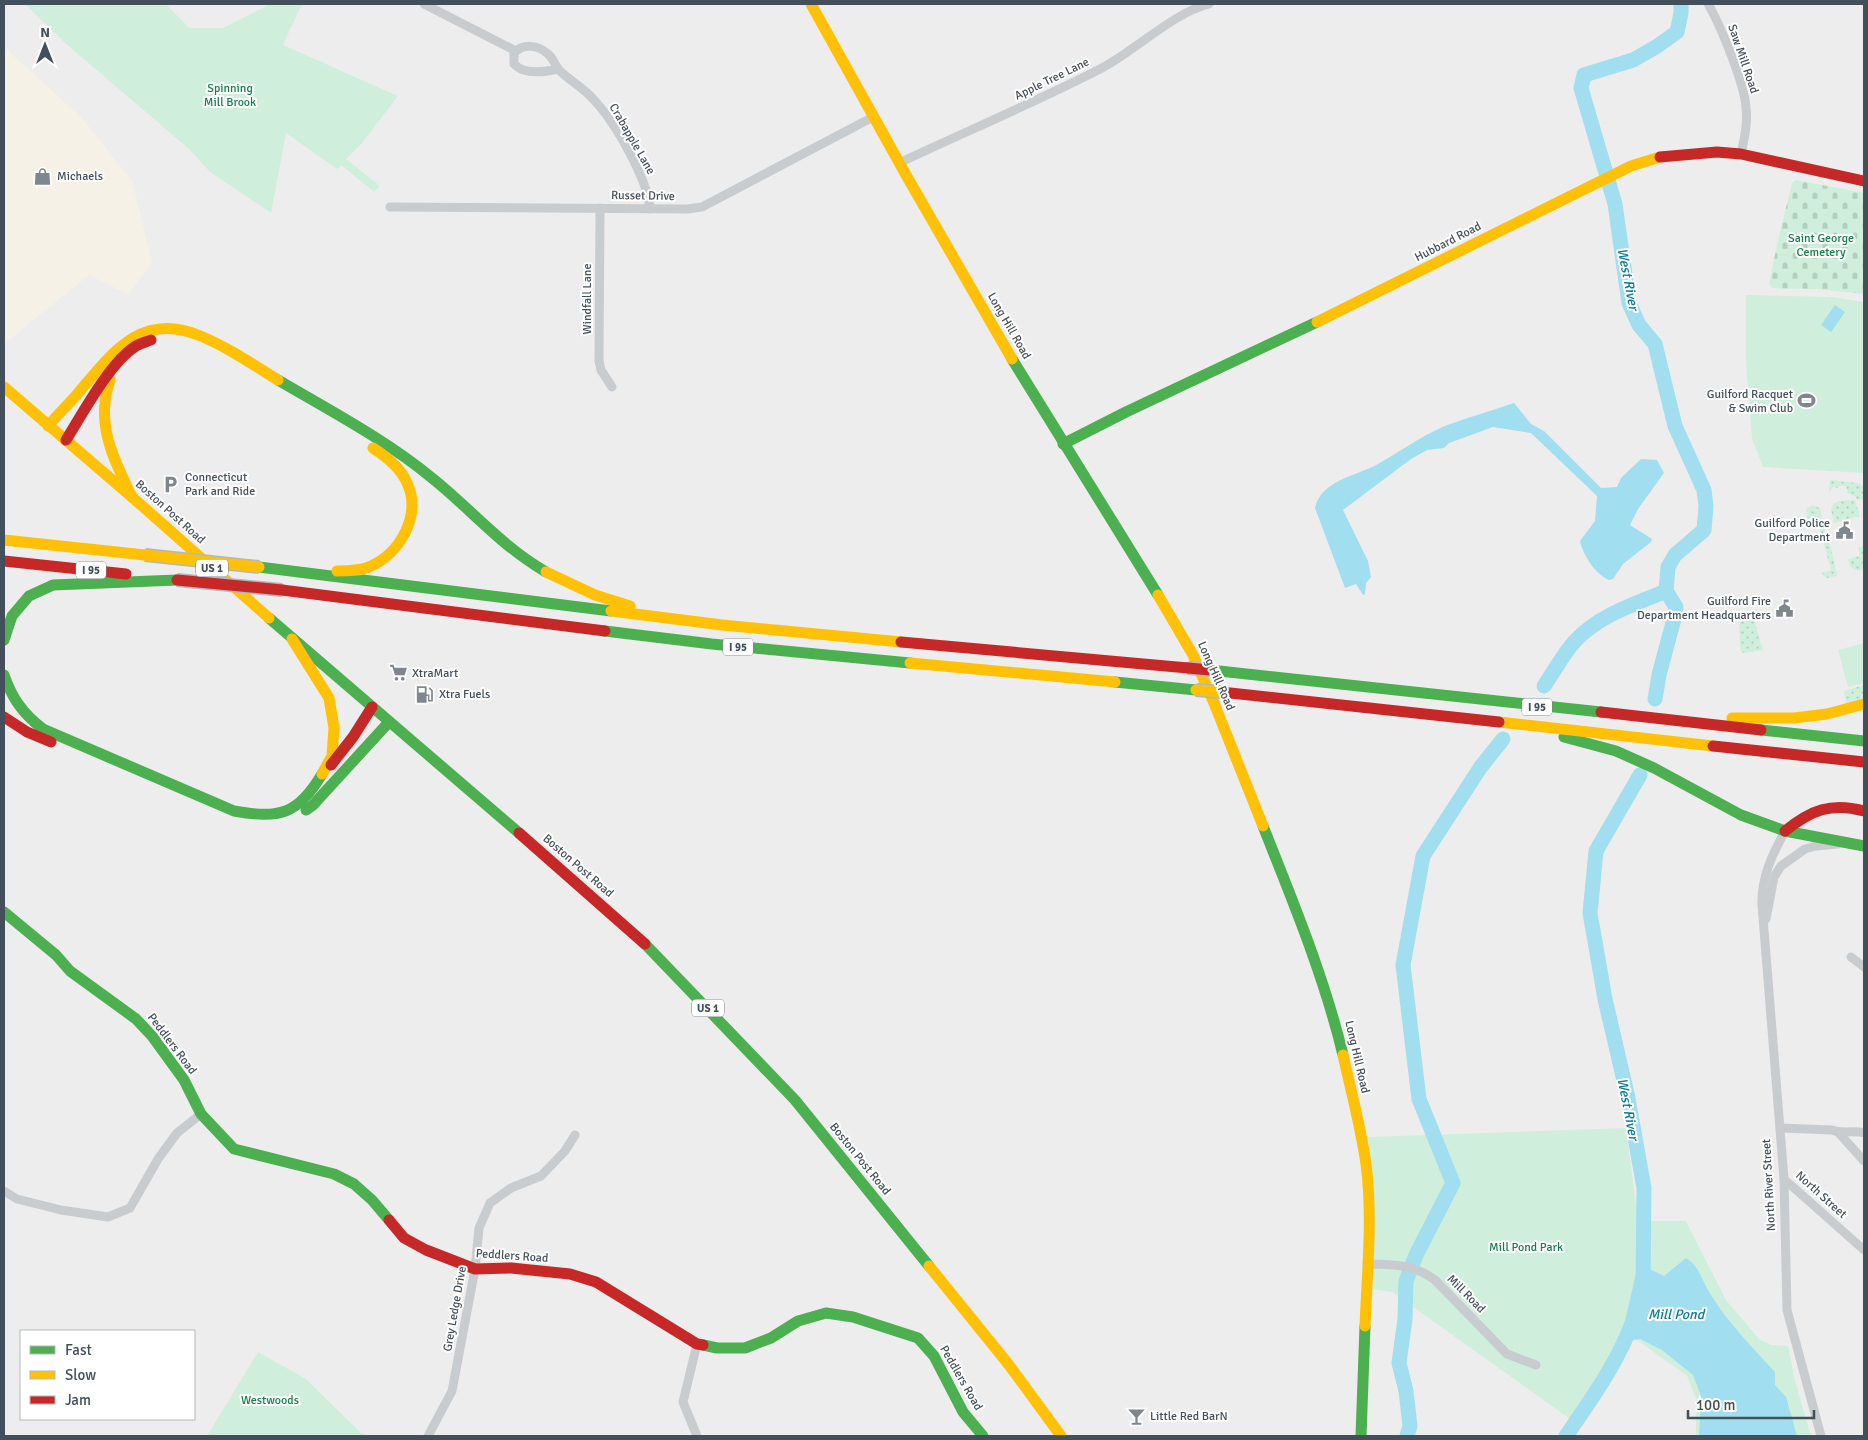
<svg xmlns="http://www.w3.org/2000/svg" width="1868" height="1440" viewBox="0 0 1868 1440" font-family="Signika,sans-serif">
<defs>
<pattern id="grass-dots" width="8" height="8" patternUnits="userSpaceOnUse" patternTransform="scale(1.25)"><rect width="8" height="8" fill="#cfefdc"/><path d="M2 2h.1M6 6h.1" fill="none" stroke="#b3cfbf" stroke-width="1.8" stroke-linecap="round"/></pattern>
<pattern id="cemetery-stones" width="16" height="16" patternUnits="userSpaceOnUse" patternTransform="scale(1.25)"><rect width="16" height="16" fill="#cfefdc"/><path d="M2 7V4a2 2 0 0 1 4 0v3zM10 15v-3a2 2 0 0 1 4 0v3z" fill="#b3cfbf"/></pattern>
</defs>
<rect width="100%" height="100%" fill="#eeeded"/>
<polygon fill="#f6f1e7" points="4,47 81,117 132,181 152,262 128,294 89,275 4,344"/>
<g fill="url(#grass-dots)">
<polygon points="1830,480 1857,483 1864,486 1864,499 1857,500 1855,496 1848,494 1846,486 1838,486 1837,489 1834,486 1829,492"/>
<polygon points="1855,500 1860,516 1834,523 1831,510 1833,504 1838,501"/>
<polygon points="1812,505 1820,508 1827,540 1829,540 1837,574 1837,576 1828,578 1823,576 1822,573 1831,570 1819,526 1810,528 1806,510"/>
<polygon points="1864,546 1864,569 1858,571 1851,568 1848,559 1860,556 1858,548"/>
<polygon points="1753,616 1763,650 1743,653 1740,649 1739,624 1744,618"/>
<polygon points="1864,685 1864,698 1846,703 1844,691"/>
</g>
<polygon fill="url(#cemetery-stones)" points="1796,180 1864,193 1864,294 1816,289 1772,288 1769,284 1778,240 1792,183"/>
<g fill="#cfefdc">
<polygon points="25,4 166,4 189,28 223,28 270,4 302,4 283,45 398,96 362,143 346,159 380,186 374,192 341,165 337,169 286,133 271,213 210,172 189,149 65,43"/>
<polygon points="1746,295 1832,297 1864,302 1864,473 1763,467 1752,439 1746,362"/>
<polygon points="1864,643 1864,683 1848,687 1838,650"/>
<path d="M 1626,1128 L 1638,1221 L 1686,1221 L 1726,1300 L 1759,1339 L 1771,1345 L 1788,1346 L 1795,1381 L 1811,1436 L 1696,1436 L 1696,1399 L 1687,1376 L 1637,1340 L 1627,1342 L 1615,1367 L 1577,1424 L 1392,1292 L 1371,1289 C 1376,1239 1372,1188 1368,1137 Z"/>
<polygon points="258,1352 306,1379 361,1433 370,1436 207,1436"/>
</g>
<g fill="#a0def0">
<polygon points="1835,305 1845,312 1831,332 1821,325"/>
<path d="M 1514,403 L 1531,424 L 1544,431 L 1601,488 L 1617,487 L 1621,478 L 1641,459 L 1657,460 L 1664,473 L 1638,509 L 1630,525 L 1652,539 L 1651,542 L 1623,564 L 1613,579 L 1609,580 C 1595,574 1583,555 1580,541 L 1595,521 L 1597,496 L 1531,433 L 1493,427 L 1449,443 L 1444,448 L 1427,450 L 1411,459 L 1343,510 L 1368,561 L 1371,577 L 1366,583 L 1365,594 L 1363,595 L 1356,584 L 1345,588 L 1315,508 C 1321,480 1357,476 1378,464 C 1401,451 1421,436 1445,426 C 1468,417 1491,411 1514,403 Z"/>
<path d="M 1686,1258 C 1700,1266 1702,1282 1711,1295 C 1728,1323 1753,1348 1775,1372 L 1775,1385 L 1786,1397 L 1797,1436 L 1699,1436 L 1701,1396 L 1693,1375 L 1662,1350 L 1640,1339 L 1633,1340 L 1622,1334 L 1637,1269 L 1647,1268 L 1664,1276 Z"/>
</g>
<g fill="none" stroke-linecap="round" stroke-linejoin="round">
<g stroke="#a0def0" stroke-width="15">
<polyline points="1666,591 1668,567 1675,555 1704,530 1706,506 1704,490 1675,426 1655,344 1639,325 1629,303 1615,204 1581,88 1584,75 1633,60 1656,47 1677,32 1681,13 1681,4"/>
<path d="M 1544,686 C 1554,672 1563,654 1575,641 C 1599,615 1635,604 1666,591"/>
<polyline points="1655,699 1659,675 1675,615 1676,607 1666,591"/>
<polyline points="1640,775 1596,851 1590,913 1605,999 1628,1098 1644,1188 1643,1289"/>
<polyline points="1407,1436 1410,1426 1406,1391 1399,1363 1405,1319 1406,1281 1416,1255 1453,1183 1419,1099 1403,965 1423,856 1480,768 1503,739"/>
<path d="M 1566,1436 C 1592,1398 1619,1361 1634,1318"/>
</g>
<g stroke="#c9ccce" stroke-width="9">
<polyline points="424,4 516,51"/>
<path d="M 1708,4 C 1720,24 1745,85 1746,108 C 1748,124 1744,139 1741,154"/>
<path d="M 558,69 C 545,72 524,75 514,64 L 514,53 C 523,43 538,45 548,54 C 553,58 555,65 559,70 C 570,81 584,88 594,100 C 615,122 648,180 650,209"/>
<path d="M 899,163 C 967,131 1036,102 1102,68 C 1136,50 1173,13 1209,4"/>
<polyline points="390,207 687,209 702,207 873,117"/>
<polyline points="600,208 599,361 601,370 612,387"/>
<path d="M 1785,831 C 1772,855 1761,878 1762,905 L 1784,1179 L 1787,1310 L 1821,1436"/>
<polyline points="1766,919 1774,877 1781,866 1805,849 1816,846 1838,844"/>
<polyline points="1851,957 1864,967"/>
<path d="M 1780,1128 L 1832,1130 C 1842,1134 1853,1130 1864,1133"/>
<polyline points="1838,1132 1864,1161"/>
<polyline points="1784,1179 1864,1250"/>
<polyline points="4,1191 17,1199 61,1210 108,1217 130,1208 158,1159 177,1133 201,1114"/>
<path d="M 1367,1264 C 1394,1265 1412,1263 1435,1280 L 1507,1354 L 1536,1365"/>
<polyline points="697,1344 683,1402 697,1436"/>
<polyline points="428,1436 452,1391 475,1269 479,1228 490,1203 511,1188 541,1176 565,1151 575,1135"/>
</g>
<g stroke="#4caf50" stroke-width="11">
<polyline points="1012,359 1158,595"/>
<path d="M 278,380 C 329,410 386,440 432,478 C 472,510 500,545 546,572"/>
<polyline points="1063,444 1126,412 1317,322"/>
<polyline points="259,567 611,611"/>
<polyline points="269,618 519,833"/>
<polyline points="605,631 712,644 910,663"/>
<polyline points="4,640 12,616 29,596 53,585 177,580"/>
<polyline points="1210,670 1601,712"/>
<path d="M 4,675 C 12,698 23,714 43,729 L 234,811 C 279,819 298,815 322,774"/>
<polyline points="1115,682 1196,690"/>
<polyline points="1761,730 1864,741"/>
<polyline points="1564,737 1616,751 1654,768 1741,815 1785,831"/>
<polyline points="306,810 313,805 389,722"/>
<path d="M 1263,826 C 1293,902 1324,976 1343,1055"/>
<polyline points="1785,831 1864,846"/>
<polyline points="4,912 56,955 70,971 136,1019 152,1036 184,1080 201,1114 234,1149 334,1174 354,1184 372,1200 389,1220"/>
<polyline points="645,944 795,1100 929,1266"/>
<polyline points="703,1345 717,1348 745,1348 771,1338 798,1321 826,1313 853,1317 918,1338 934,1356 963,1412 983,1436"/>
<polyline points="1361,1436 1365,1326"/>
</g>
<g stroke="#ffc107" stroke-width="11">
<polyline points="811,4 906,175 1012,359"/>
<polyline points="1317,322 1631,166 1660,157"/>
<path d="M 110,380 C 95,423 113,458 132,497"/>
<polyline points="4,387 132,497 269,618"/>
<path d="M 48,426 C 58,414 69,404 79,392 C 112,353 141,312 198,335 C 226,346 252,364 278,380"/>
<polyline points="4,540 145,555"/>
<path d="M 337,571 C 348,571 361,571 371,566 C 400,553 422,515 407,483 C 401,468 387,457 373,448"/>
<polyline points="546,572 595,595 630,606"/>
<polyline points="1158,595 1193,655 1214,703 1263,826"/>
<polyline points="611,611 722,625 901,642"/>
<polyline points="292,639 329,698 334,728 332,756 322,774"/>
<polyline points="910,663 1115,682"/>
<polyline points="1732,718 1794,718 1827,714 1864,704"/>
<polyline points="1499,722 1713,746"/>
<path d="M 1343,1055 C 1351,1091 1361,1128 1366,1164 C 1373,1218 1367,1273 1365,1326"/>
<polyline points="929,1266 1009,1365 1061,1436"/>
</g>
<g stroke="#c62828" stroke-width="11">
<polyline points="1660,157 1717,152 1741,154 1864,181"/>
<path d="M 66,440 C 83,413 110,362 136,346 C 141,343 146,342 151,340"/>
<polyline points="4,561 126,574"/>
<polyline points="282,590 605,631"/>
<polyline points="901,642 1188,668"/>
<polyline points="1221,692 1499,722"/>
<polyline points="1601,712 1761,730"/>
<polyline points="4,717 27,732 51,742"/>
<polyline points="1713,746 1864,762"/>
<polyline points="331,765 353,737 372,707"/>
<path d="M 1785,831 C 1811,810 1831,802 1864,811"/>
<polyline points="519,833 645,944"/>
<polyline points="389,1220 404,1238 426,1250 475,1269 511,1268 570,1274 596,1282 697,1344 703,1345"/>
</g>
<defs>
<g id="slow-bridge">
<polyline points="145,555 259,567"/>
<polyline points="1196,690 1221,692"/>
</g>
<g id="jam-bridge">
<polyline points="177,580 282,590"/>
<polyline points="1188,668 1210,670"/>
</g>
</defs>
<use href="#slow-bridge" stroke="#b2b7bd" stroke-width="14" stroke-linecap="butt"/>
<use href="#jam-bridge" stroke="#b2b7bd" stroke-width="14" stroke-linecap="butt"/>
<use href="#slow-bridge" stroke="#ffc107" stroke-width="11"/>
<use href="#jam-bridge" stroke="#c62828" stroke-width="11"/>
</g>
<defs>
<symbol id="shop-bare" viewBox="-9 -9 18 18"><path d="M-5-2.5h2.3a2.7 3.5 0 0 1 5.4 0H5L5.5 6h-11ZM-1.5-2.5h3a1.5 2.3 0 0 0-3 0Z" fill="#7f868d" stroke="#fff" stroke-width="2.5" paint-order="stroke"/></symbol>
<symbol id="stadium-bare" viewBox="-9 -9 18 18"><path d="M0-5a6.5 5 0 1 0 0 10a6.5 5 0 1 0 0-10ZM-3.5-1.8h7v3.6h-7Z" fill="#7f868d" stroke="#fff" stroke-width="2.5" paint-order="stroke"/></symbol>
<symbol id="parking-bare" viewBox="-9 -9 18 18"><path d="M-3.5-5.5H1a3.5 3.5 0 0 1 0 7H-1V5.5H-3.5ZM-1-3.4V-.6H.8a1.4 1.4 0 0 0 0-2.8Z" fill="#7f868d" stroke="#fff" stroke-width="2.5" paint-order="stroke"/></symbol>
<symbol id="civic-bare" viewBox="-9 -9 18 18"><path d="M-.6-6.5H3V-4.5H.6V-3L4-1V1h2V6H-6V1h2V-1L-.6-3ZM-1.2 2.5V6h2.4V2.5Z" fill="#7f868d" stroke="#fff" stroke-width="2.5" paint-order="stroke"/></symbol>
<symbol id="supermarket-bare" viewBox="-9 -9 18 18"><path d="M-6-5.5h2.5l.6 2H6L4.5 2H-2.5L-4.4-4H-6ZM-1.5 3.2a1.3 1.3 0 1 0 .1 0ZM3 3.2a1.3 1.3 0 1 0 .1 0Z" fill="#7f868d" stroke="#fff" stroke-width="2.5" paint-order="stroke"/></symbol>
<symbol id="fuel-bare" viewBox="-9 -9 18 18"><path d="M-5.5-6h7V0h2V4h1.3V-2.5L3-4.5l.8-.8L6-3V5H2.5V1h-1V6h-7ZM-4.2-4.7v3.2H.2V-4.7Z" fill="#7f868d" stroke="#fff" stroke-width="2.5" paint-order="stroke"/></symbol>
<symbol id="bar-bare" viewBox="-9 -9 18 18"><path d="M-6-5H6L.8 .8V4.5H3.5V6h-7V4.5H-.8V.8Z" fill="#7f868d" stroke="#fff" stroke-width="2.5" paint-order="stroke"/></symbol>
</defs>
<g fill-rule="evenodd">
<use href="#shop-bare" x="30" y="164" width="25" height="25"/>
<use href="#stadium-bare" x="1794" y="388" width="25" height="25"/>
<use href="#parking-bare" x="158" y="472" width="25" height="25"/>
<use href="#civic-bare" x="1832" y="518" width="25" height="25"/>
<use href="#civic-bare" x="1772" y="596" width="25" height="25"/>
<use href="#supermarket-bare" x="386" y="660" width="25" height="25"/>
<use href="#fuel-bare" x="412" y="682" width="25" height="25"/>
<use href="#bar-bare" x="1124" y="1404" width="25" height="25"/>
</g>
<g text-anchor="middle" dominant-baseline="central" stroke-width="4" stroke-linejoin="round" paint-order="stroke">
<g fill="#fff" stroke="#7b848c" stroke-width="1">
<rect x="196" y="559.5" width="32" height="17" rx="4"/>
<rect x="76" y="561.5" width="30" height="17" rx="4"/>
<rect x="723" y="638.5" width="30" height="17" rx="4"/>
<rect x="1522" y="698.5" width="30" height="17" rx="4"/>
<rect x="692" y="999.5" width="32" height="17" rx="4"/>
</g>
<g font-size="11" font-weight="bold" fill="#434f5a">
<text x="212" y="568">US 1</text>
<text x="91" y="570">I 95</text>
<text x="738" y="647">I 95</text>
<text x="1537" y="707">I 95</text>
<text x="708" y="1008">US 1</text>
</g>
<g font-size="12" fill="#434f5a" stroke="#fff">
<text transform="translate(1743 59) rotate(71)">Saw Mill Road</text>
<text transform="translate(1052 79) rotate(-26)">Apple Tree Lane</text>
<text transform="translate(632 139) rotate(60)">Crabapple Lane</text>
<text transform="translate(643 196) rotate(1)">Russet Drive</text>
<text transform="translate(1448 242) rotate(-27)">Hubbard Road</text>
<text transform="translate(587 299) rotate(-90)">Windfall Lane</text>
<text transform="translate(1009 326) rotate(60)">Long Hill Road</text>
<text transform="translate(170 512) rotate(42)">Boston Post Road</text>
<text transform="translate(1216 676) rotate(66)">Long Hill Road</text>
<text transform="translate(578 866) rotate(41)">Boston Post Road</text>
<text transform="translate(172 1044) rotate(53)">Peddlers Road</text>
<text transform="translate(1357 1057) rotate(77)">Long Hill Road</text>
<text transform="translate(860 1159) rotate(51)">Boston Post Road</text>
<text transform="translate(1769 1185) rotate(-93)">North River Street</text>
<text transform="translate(1821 1195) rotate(42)">North Street</text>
<text transform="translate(512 1256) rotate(4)">Peddlers Road</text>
<text transform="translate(1466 1294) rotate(45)">Mill Road</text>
<text transform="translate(455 1309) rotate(-80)">Grey Ledge Drive</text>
<text transform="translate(961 1378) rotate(60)">Peddlers Road</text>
</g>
<g font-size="12" fill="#10804a" stroke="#fff">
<text x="230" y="88">Spinning<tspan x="230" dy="14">Mill Brook</tspan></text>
<text x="1821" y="238">Saint George<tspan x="1821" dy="14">Cemetery</tspan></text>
<text x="1526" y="1247">Mill Pond Park</text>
<text x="270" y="1400">Westwoods</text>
</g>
<g font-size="12" fill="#434f5a" stroke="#fff" text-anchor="start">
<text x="57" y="176">Michaels</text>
<text x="1793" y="394" text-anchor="end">Guilford Racquet<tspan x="1793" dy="14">&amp; Swim Club</tspan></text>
<text x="185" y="477">Connecticut<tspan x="185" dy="14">Park and Ride</tspan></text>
<text x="1830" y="523" text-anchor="end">Guilford Police<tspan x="1830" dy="14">Department</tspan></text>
<text x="1771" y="601" text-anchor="end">Guilford Fire<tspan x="1771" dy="14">Department Headquarters</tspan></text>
<text x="412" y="673">XtraMart</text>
<text x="439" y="694">Xtra Fuels</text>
<text x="1150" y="1416">Little Red BarN</text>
</g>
<g font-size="14" font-style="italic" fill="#047b9e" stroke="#fff">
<text transform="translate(1628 279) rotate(79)">West River</text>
<text transform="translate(1628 1109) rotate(79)">West River</text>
<text x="1676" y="1314">Mill Pond</text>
</g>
</g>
<rect width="1868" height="1440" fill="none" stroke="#434f5a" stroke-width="10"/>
<rect x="20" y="1330" width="175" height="90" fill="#ffffff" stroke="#b4b9bd"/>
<rect x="30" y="1346" width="25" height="8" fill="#4caf50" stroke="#b4b9bd"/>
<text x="65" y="1355" font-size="15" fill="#434f5a">Fast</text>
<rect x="30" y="1371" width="25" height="8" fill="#ffc107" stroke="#b4b9bd"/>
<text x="65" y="1380" font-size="15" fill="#434f5a">Slow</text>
<rect x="30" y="1396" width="25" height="8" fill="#c62828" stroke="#b4b9bd"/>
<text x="65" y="1405" font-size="15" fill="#434f5a">Jam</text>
<g transform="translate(45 45)" stroke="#ffffff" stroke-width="4" paint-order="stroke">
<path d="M0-4L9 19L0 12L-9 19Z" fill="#434f5a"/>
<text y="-8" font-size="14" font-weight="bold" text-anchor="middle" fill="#434f5a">N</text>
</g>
<path d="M1688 1410v8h126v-8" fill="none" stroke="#434f5a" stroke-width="2.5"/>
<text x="1696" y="1410" font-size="15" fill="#434f5a" stroke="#ffffff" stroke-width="4" paint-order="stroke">100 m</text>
</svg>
